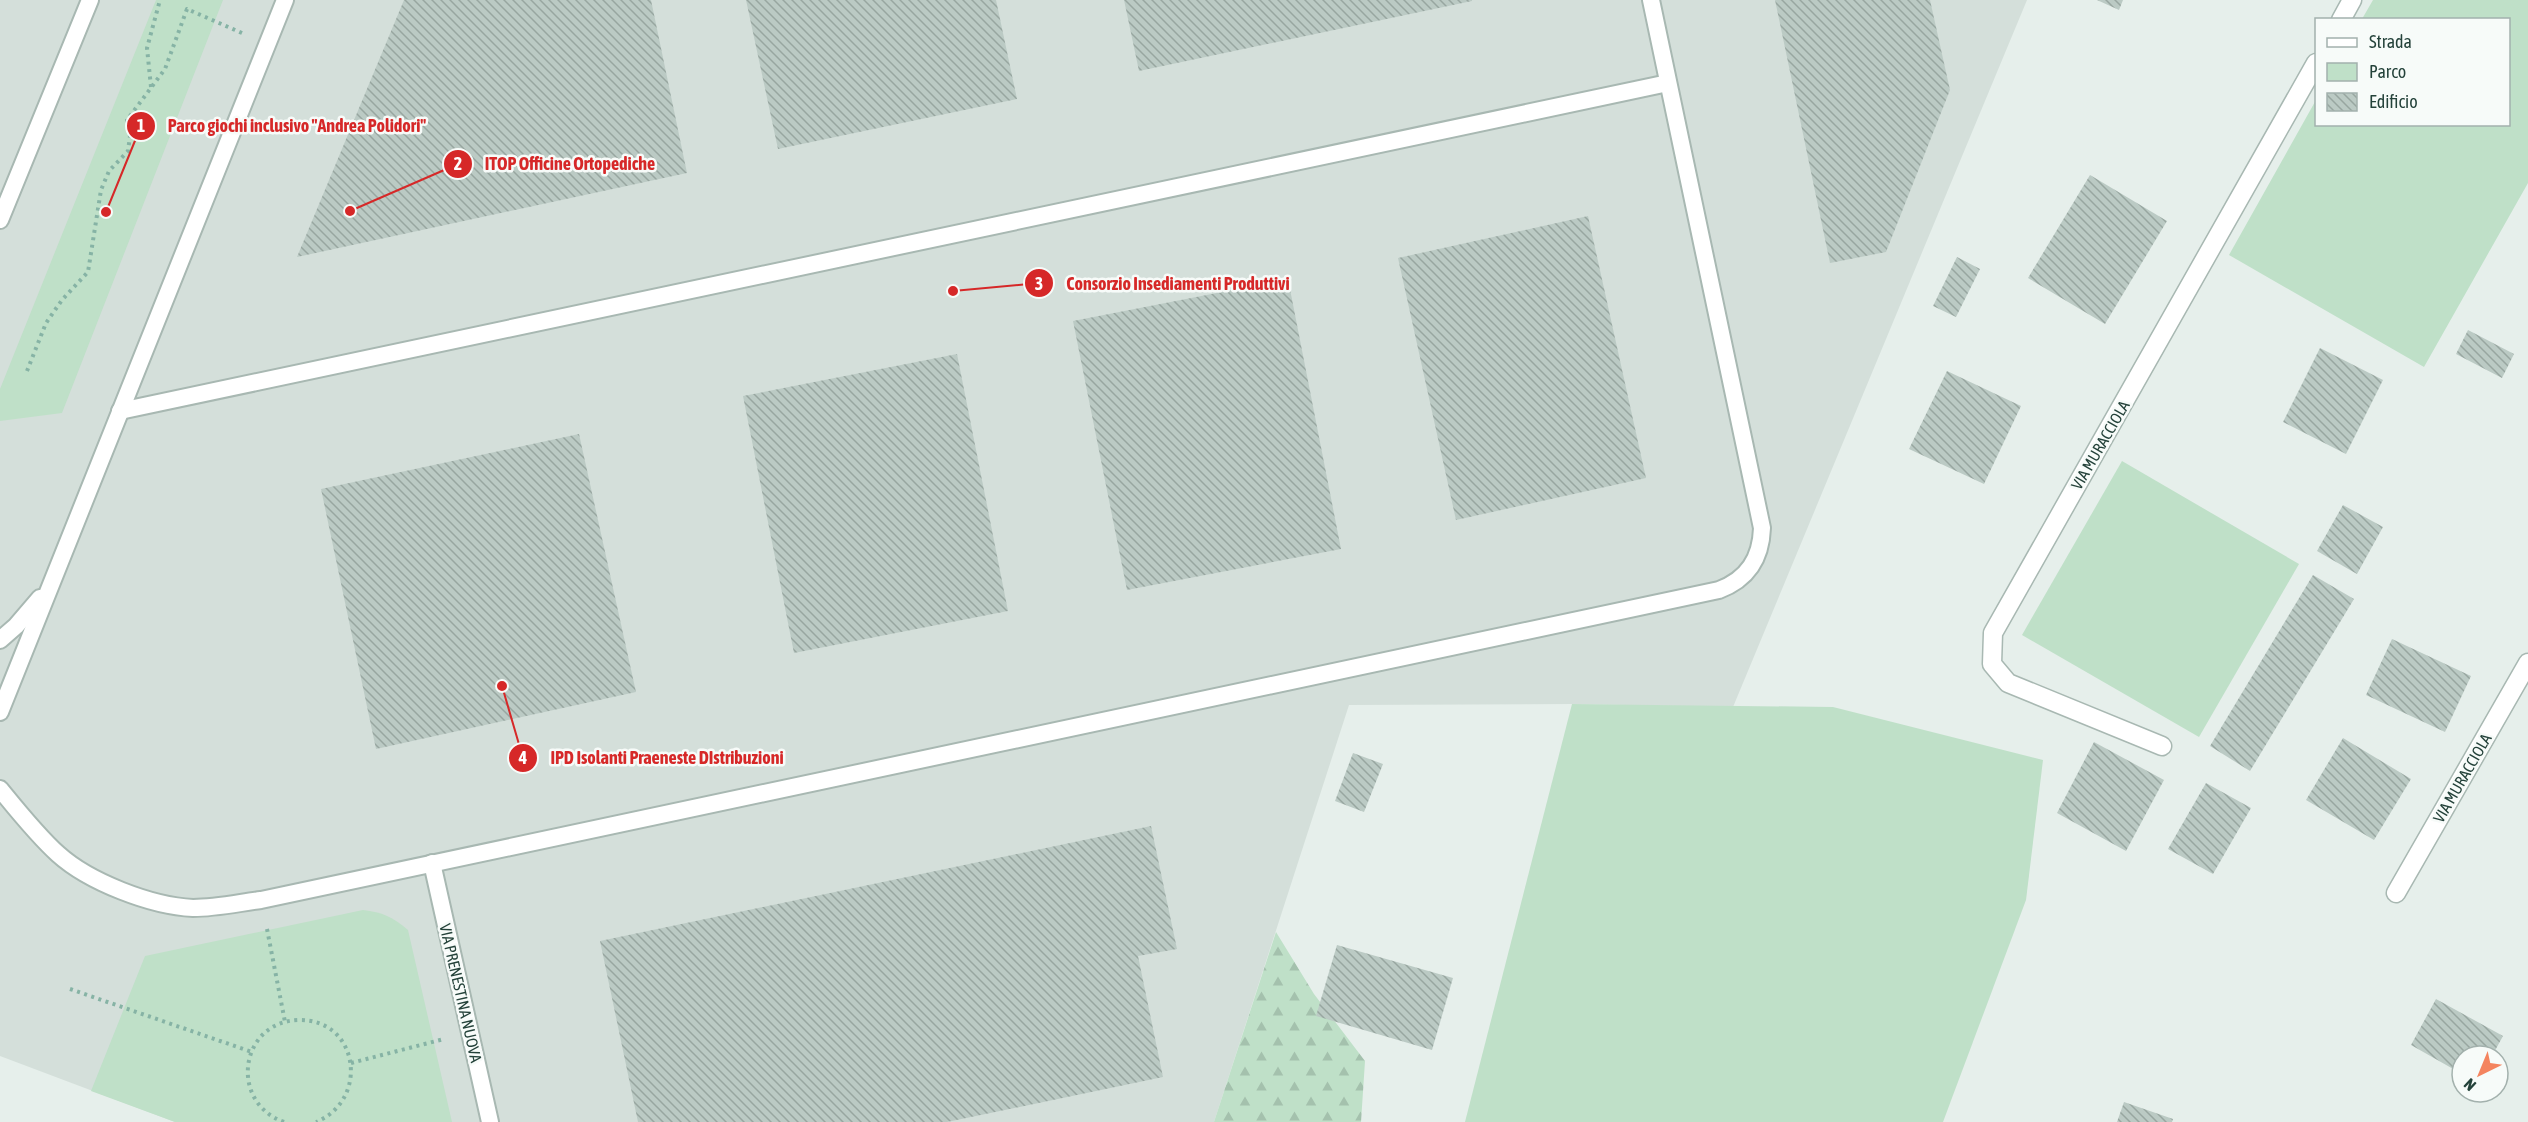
<svg xmlns="http://www.w3.org/2000/svg" width="2528" height="1122" viewBox="0 0 2528 1122" font-family="'Asap Condensed',sans-serif">
<defs>
<pattern id="forest-firs" width="22" height="20" patternUnits="userSpaceOnUse" patternTransform="scale(1.5)"><rect width="22" height="20" fill="#bfe0c8"/><path d="M5 1l3.5 6h-7zM16 11l3.5 6h-7z" fill="#a4c1ad"/></pattern>
<pattern id="building-back-hatch" width="6" height="6" patternUnits="userSpaceOnUse" patternTransform="scale(1.5)"><rect width="6" height="6" fill="#bbcac4"/><path d="M-1 5l2 2M0 0l6 6M5-1l2 2" fill="none" stroke="#98a6a0"/></pattern>
</defs>
<rect width="100%" height="100%" fill="#e6efeb"/>
<polygon fill="#d4dfda" points="0,0 2027,0 1733,707 1572,704 1349,705 1214,1122 175,1122 0,1056"/>
<g fill="#bfe0c8">
<polygon points="156,0 223,0 62,413 0,421 0,389"/>
<polygon points="2373,0 2528,0 2528,183 2424,367 2229,255 2316,100 2316,124 2508,124 2508,20 2362,19"/>
<polygon points="2122,461 2299,564 2199,737 2022,635"/>
<polygon points="1572,704 1833,707 2043,760 2026,900 1943,1122 1465,1122"/>
<path d="M 363,910 C 382,912 393,917 408,930 L 452,1122 L 175,1122 L 91,1091 L 145,956 Z"/>
</g>
<polygon fill="url(#forest-firs)" points="1276,932 1314,994 1365,1061 1361,1122 1214,1122"/>
<g fill="url(#building-back-hatch)">
<polygon points="404,0 651,0 687,173 297,257"/>
<polygon points="746,0 996,0 1017,99 778,149"/>
<polygon points="1124,0 1472,0 1472,1 1139,71"/>
<polygon points="1775,0 1930,0 1950,90 1886,252 1830,263"/>
<polygon points="2097,0 2123,0 2119,10"/>
<polygon points="2090,175 2167,221 2105,324 2028,278"/>
<polygon points="1588,216 1646,478 1456,520 1398,258"/>
<polygon points="1957,257 1980,269 1956,317 1933,306"/>
<polygon points="1288,279 1341,549 1127,590 1073,321"/>
<polygon points="2468,330 2514,354 2502,378 2456,354"/>
<polygon points="2320,348 2383,380 2346,454 2283,422"/>
<polygon points="957,354 1008,611 794,653 743,396"/>
<polygon points="1947,371 2021,406 1984,484 1909,449"/>
<polygon points="579,434 636,692 376,749 321,489"/>
<polygon points="2343,505 2383,527 2357,574 2317,551"/>
<polygon points="2313,575 2354,599 2250,771 2210,746"/>
<polygon points="2392,639 2471,676 2445,732 2366,695"/>
<polygon points="2343,738 2411,779 2374,840 2306,800"/>
<polygon points="2094,742 2164,780 2126,851 2057,813"/>
<polygon points="1353,753 1383,764 1364,812 1335,801"/>
<polygon points="2206,783 2251,808 2213,874 2168,849"/>
<polygon points="1151,826 1177,949 1138,956 1163,1077 947,1122 638,1122 600,941"/>
<polygon points="1337,945 1453,978 1432,1050 1316,1016"/>
<polygon points="2436,999 2503,1036 2492,1056 2462,1056 2462,1074 2411,1045"/>
<polygon points="2124,1102 2173,1119 2172,1122 2117,1122"/>
</g>
<g fill="none" stroke-linecap="round" stroke-linejoin="round">
<defs>
<g id="lane">
<polyline points="0,220 90,0"/>
<polyline points="120,411 1668,83"/>
<polyline points="0,640 16,626 40,598"/>
<polyline points="0,712 285,0"/>
<path d="M 0,789 C 18,811 37,835 58,854 C 89,882 151,906 193,908 C 216,908 238,903 261,900 L 1719,590 C 1748,579 1761,558 1762,528 L 1651,0"/>
<polyline points="432,863 490,1122"/>
</g>
<g id="street">
<polyline points="2341,20 2352,0"/>
<polyline points="2162,746 2008,683 1992,664 1993,633 2316,63"/>
<polyline points="2396,893 2528,663"/>
</g>
</defs>
<use href="#lane" stroke="#a8b8b2" stroke-width="20"/>
<use href="#street" stroke="#a8b8b2" stroke-width="21"/>
<g stroke="#86b3a5" stroke-width="4" stroke-dasharray="3 4.5" stroke-linecap="butt">
<polyline points="151,87 147,48 160,0"/>
<polyline points="27,371 46,323 62,300 88,272 101,190 109,171 128,151 130,136 127,120 165,69 187,9 242,33"/>
<polyline points="267,929 285,1022"/>
<polyline points="70,989 252,1052"/>
<polyline points="351,1063 444,1039"/>
<path d="M 284,1122 C 228,1102 240,1021 299,1020 C 359,1019 370,1100 316,1122"/>
</g>
<use href="#lane" stroke="#fff" stroke-width="16"/>
<use href="#street" stroke="#fff" stroke-width="18"/>
</g>
<g text-anchor="middle" dominant-baseline="central" stroke-width="5" stroke-linejoin="round" paint-order="stroke">
<g font-size="16" fill="#24423a" stroke="#f7fbf9">
<text transform="translate(2100 445) rotate(-60)">VIA MURACCIOLA</text>
<text transform="translate(2462 778) rotate(-60)">VIA MURACCIOLA</text>
<text transform="translate(461 993) rotate(77)">VIA PRENESTINA NUOVA</text>
</g>
</g>
<path fill="none" stroke="#d62828" stroke-width="2" d="M106 212L141 126M350 211L458 164M953 291L1039 283M502 686L523 758"/>
<g fill="#d62828" stroke="#f7fbf9" stroke-width="2">
<circle cx="106" cy="212" r="6"/>
<circle cx="350" cy="211" r="6"/>
<circle cx="953" cy="291" r="6"/>
<circle cx="502" cy="686" r="6"/>
<circle cx="141" cy="126" r="15"/>
<circle cx="458" cy="164" r="15"/>
<circle cx="1039" cy="283" r="15"/>
<circle cx="523" cy="758" r="15"/>
</g>
<g font-size="18" text-anchor="middle" font-weight="bold" fill="#fff">
<text x="141" y="132">1</text>
<text x="458" y="170">2</text>
<text x="1039" y="290">3</text>
<text x="523" y="764">4</text>
</g>
<g font-size="18" text-anchor="middle" font-weight="bold" fill="#d62828" stroke="#f7fbf9" stroke-width="5" stroke-linejoin="round" paint-order="stroke">
<text x="297" y="132">Parco giochi inclusivo "Andrea Polidori"</text>
<text x="570" y="170">ITOP Officine Ortopediche</text>
<text x="1178" y="290">Consorzio Insediamenti Produttivi</text>
<text x="667" y="764">IPD Isolanti Praeneste DIstribuzioni</text>
</g>
<rect x="2315" y="18" width="195" height="108" fill="#f7fbf9" stroke="#a3b1ad" stroke-width="1.5"/>
<rect x="2327" y="38" width="30" height="9" fill="#ffffff" stroke="#a3b1ad" stroke-width="1.5"/>
<text x="2369" y="48" font-size="18" fill="#24423a">Strada</text>
<rect x="2327" y="63" width="30" height="18" fill="#bfe0c8" stroke="#a3b1ad" stroke-width="1.5"/>
<text x="2369" y="78" font-size="18" fill="#24423a">Parco</text>
<rect x="2327" y="93" width="30" height="18" fill="url(#building-back-hatch)" stroke="#a3b1ad" stroke-width="1.5"/>
<text x="2369" y="108" font-size="18" fill="#24423a">Edificio</text>
<g transform="translate(2480 1074) rotate(223)"><circle r="28" fill="#f7fbf9" stroke="#a3b1ad" stroke-width="1.5"/>
<path d="M0-4.5L10 22L0 15L-10 22Z" fill="#f4845f"/>
<text y="-9" font-size="16" font-weight="bold" text-anchor="middle" fill="#24423a">N</text>
</g>
</svg>
